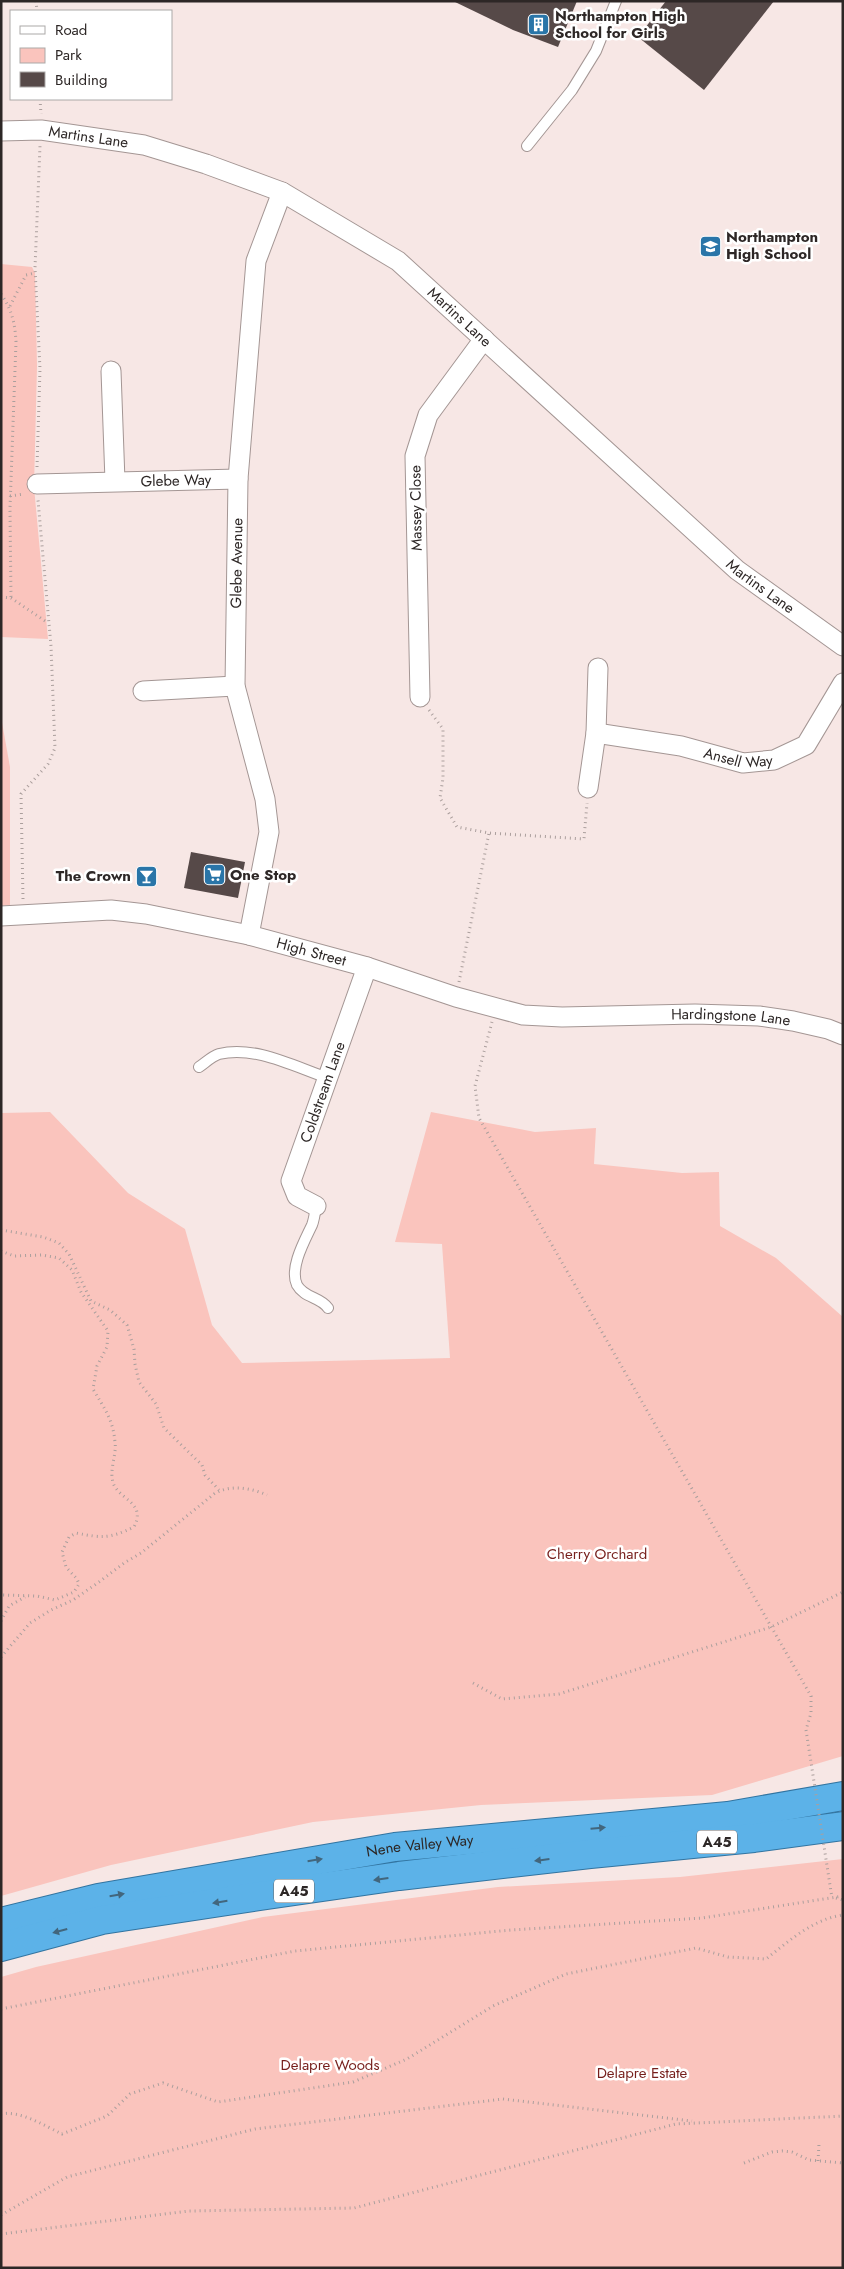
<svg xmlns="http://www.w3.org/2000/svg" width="844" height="2269" viewBox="0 0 844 2269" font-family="Jost,sans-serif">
<rect width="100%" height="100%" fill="#f7e7e5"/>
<g fill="#fac4bd">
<polygon points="1,264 32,267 35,273 37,366 34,487 48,639 1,637"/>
<polygon points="1,717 10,767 10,905 1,906"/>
<polygon points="50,1112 128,1193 185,1229 212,1325 242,1363 450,1358 442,1244 395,1242 431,1112 535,1132 596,1128 594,1164 682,1173 719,1172 720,1226 776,1258 843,1317 843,1756 712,1795 481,1805 313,1822 111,1865 1,1896 1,1113"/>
<polygon points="843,1859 843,2268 1,2268 1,1977 36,1967 263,1917 498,1887 680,1877"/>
</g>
<g fill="#564948">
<polygon points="453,1 577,1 558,47 513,30"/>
<polygon points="666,1 774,1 704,90 638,37"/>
<polygon points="191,852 245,862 238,898 184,888"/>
</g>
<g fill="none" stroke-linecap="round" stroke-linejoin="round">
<defs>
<g id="service">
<polyline points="527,146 572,90 596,51 616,1"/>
<path d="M 199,1067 C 205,1063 212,1056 219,1054 C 255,1045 295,1067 328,1078"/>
<path d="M 316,1206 C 315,1213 314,1220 312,1225 C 305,1240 289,1268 297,1285 C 304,1298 321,1297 328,1308"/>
</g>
<g id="minor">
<path id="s1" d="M 1,131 L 41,130 L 144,145 L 206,164 L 282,192 L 398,261 L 737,570 L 843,646"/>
<polyline points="111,371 115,481"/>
<path id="s2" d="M 37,484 L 238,479"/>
<polyline points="143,691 235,686"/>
<polyline points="420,697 415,456 428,415 484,339"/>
<path id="s3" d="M 596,733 L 681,746 L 743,763 L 774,760 L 806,745 L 843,683"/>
<polyline points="588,788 596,733 598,668"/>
<path id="s4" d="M 1,916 L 111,910 L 146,914 L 249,935 L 367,967 L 456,997 L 523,1015 L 562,1017 L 695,1014 L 759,1016 L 793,1021 L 828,1029 L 843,1035"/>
<path id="s5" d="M 249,935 L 269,832 L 265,799 L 235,686 L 238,479 L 256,261 L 282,192"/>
<path id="s6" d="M 316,1206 L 297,1196 L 291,1181 L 367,967"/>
</g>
<g id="trunk">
<path id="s7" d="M 1,1922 L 98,1898 L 395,1847 L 728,1816 L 843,1796"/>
<polyline points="1,1947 102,1920 260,1896 399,1876 590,1854 754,1838 843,1826"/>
</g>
</defs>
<use href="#service" stroke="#a49694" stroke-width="12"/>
<use href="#minor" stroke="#a49694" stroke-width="21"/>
<use href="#trunk" stroke="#3274a0" stroke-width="30"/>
<g stroke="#ab9f9d" stroke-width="3" stroke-dasharray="1 4" stroke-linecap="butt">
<polyline points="36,1 37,11"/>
<polyline points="40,99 41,114"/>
<path d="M 1,294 C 12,310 15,323 16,342 L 10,508 L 11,598"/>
<polyline points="10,306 26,275 35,273"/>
<polyline points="37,467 40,369 35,268 40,146"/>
<polyline points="10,496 24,494"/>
<polyline points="1,597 11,598 48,623"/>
<polyline points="429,710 443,729 443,778 440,798 457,827 489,833 584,839 587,803"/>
<polyline points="23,899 21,794 48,764 55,748 51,646 38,500"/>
<polyline points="459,982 489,833"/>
<polyline points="492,1022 475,1086 479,1118 811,1696 811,1713 806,1730"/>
<polyline points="1,1230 43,1237 59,1243 69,1254 91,1301 110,1310 127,1325 134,1349 135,1364 139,1382 156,1404 164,1428 202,1465 205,1475 219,1490"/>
<path d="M 1,1251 L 14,1256 L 42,1255 L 59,1258 L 72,1270 L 81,1292 L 108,1331 L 107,1347 L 97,1366 L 93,1389 C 104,1408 113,1419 115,1442 C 117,1455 108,1472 114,1485 C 122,1501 146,1503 134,1527 C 109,1539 102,1538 76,1533 L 69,1537 L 62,1552 L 66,1567 L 77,1579 L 79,1584 L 74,1592 L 55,1600 L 37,1596 L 1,1595"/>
<polyline points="1,1621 9,1606 25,1597"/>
<path d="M 1,1657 L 30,1623 L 51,1610 L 73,1600 L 99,1582 L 124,1563 L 141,1553 L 214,1494 C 230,1484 251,1488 267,1495"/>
<polyline points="473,1683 502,1699 559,1694 771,1627 843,1592"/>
<polyline points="836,1898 843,1900"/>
<polyline points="1,2009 295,1951 511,1930 702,1918 843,1896"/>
<path d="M 1,2114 C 20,2110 45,2126 62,2134 L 107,2116 L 130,2094 L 163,2083 L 218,2102 L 353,2082 L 407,2059 L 493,2006 L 566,1974 L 696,1948 L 728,1957 L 766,1959 C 789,1941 813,1919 843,1915"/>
<polyline points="818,2161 819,2144"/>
<polyline points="744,2163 772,2152 782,2151 792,2152 809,2160 843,2163"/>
<polyline points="1,2215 67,2177 255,2129 503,2099 692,2121"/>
<polyline points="1,2234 189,2211 354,2208 676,2124 843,2116"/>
</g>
<use href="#service" stroke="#fff" stroke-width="10"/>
<use href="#minor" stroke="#fff" stroke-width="19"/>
<use href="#trunk" stroke="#5cb2e8" stroke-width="28"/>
<polyline stroke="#ab9f9d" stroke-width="3" stroke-dasharray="1 4" stroke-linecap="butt" points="806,1730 832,1898"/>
</g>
<defs><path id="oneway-solid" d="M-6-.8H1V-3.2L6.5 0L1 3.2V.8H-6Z" transform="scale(1.25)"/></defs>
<g fill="#42667d">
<use href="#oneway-solid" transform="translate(598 1828) rotate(-5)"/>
<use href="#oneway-solid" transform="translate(315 1860) rotate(-9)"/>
<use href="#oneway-solid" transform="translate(542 1860) rotate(173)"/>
<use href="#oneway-solid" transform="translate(381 1879) rotate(172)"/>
<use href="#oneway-solid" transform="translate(117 1895) rotate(-10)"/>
<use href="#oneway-solid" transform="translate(220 1902) rotate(171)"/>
<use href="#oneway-solid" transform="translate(60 1931) rotate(165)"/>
</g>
<defs>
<symbol id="building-square" viewBox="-11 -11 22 22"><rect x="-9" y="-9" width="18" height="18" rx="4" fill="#2975a8" stroke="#fff"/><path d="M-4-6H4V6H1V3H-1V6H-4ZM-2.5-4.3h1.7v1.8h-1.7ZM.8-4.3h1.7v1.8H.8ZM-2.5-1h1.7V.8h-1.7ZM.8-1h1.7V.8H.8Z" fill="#fff"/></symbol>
<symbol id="school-square" viewBox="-11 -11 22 22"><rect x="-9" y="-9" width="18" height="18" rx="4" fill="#2975a8" stroke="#fff"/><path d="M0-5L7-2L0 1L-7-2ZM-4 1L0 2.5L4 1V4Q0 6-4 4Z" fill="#fff"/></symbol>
<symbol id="supermarket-square" viewBox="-11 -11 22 22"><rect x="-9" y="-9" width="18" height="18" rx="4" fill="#2975a8" stroke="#fff"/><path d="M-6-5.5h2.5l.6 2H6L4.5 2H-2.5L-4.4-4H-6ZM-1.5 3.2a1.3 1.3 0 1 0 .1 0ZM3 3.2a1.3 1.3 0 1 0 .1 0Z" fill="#fff"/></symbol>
<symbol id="bar-square" viewBox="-11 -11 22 22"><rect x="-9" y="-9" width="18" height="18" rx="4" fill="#2975a8" stroke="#fff"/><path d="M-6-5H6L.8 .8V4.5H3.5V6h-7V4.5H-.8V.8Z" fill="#fff"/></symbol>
</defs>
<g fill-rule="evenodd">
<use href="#building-square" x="526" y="12" width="25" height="25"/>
<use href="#school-square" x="698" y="234" width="25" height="25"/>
<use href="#supermarket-square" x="202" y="862" width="25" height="25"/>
<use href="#bar-square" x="134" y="864" width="25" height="25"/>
</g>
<g text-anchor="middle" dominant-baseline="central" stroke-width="5" stroke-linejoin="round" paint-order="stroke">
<g fill="#fff" stroke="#6c6867" stroke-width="1">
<rect x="697" y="1830.5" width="40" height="23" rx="4"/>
<rect x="274" y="1879.5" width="40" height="23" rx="4"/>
</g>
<g font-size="14" font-weight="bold" fill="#2d2726">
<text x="717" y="1842">A45</text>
<text x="294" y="1891">A45</text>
</g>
<g font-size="15" font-weight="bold" fill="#2d2726" stroke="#fff" text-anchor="start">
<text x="555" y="16">Northampton High<tspan x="555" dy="17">School for Girls</tspan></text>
<text x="726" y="237">Northampton<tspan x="726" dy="17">High School</tspan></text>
<text x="230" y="875">One Stop</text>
<text x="131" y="876" text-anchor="end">The Crown</text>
</g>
<g font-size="15" fill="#2d2726" stroke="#fff">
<text stroke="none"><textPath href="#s1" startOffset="88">Martins Lane</textPath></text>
<text stroke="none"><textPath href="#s1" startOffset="508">Martins Lane</textPath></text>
<text stroke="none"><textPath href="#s2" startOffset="139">Glebe Way</textPath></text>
<text transform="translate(416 508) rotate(-91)">Massey Close</text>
<text stroke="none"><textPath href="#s5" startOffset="378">Glebe Avenue</textPath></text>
<text stroke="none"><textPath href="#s1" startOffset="912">Martins Lane</textPath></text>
<text stroke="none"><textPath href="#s3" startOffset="145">Ansell Way</textPath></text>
<text stroke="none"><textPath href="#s4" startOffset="315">High Street</textPath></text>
<text stroke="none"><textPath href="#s4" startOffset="744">Hardingstone Lane</textPath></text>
<text stroke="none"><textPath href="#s6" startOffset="132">Coldstream Lane</textPath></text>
<text stroke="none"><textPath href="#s7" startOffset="426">Nene Valley Way</textPath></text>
</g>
<g font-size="15" fill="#761f1c" stroke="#fff">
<text x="597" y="1554">Cherry Orchard</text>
<text x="330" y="2065">Delapre Woods</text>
<text x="642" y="2073">Delapre Estate</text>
</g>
</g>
<rect width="844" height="2269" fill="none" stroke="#2d2726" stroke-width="5"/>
<rect x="10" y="10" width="162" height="90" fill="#ffffff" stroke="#aba9a8"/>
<rect x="20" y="26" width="25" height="8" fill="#ffffff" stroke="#aba9a8"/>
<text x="55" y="35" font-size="15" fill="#2d2726">Road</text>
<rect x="20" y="48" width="25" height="15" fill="#fac4bd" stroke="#aba9a8"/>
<text x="55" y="60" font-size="15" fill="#2d2726">Park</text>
<rect x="20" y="72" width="25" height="15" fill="#564948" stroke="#aba9a8"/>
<text x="55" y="85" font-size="15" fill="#2d2726">Building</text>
</svg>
